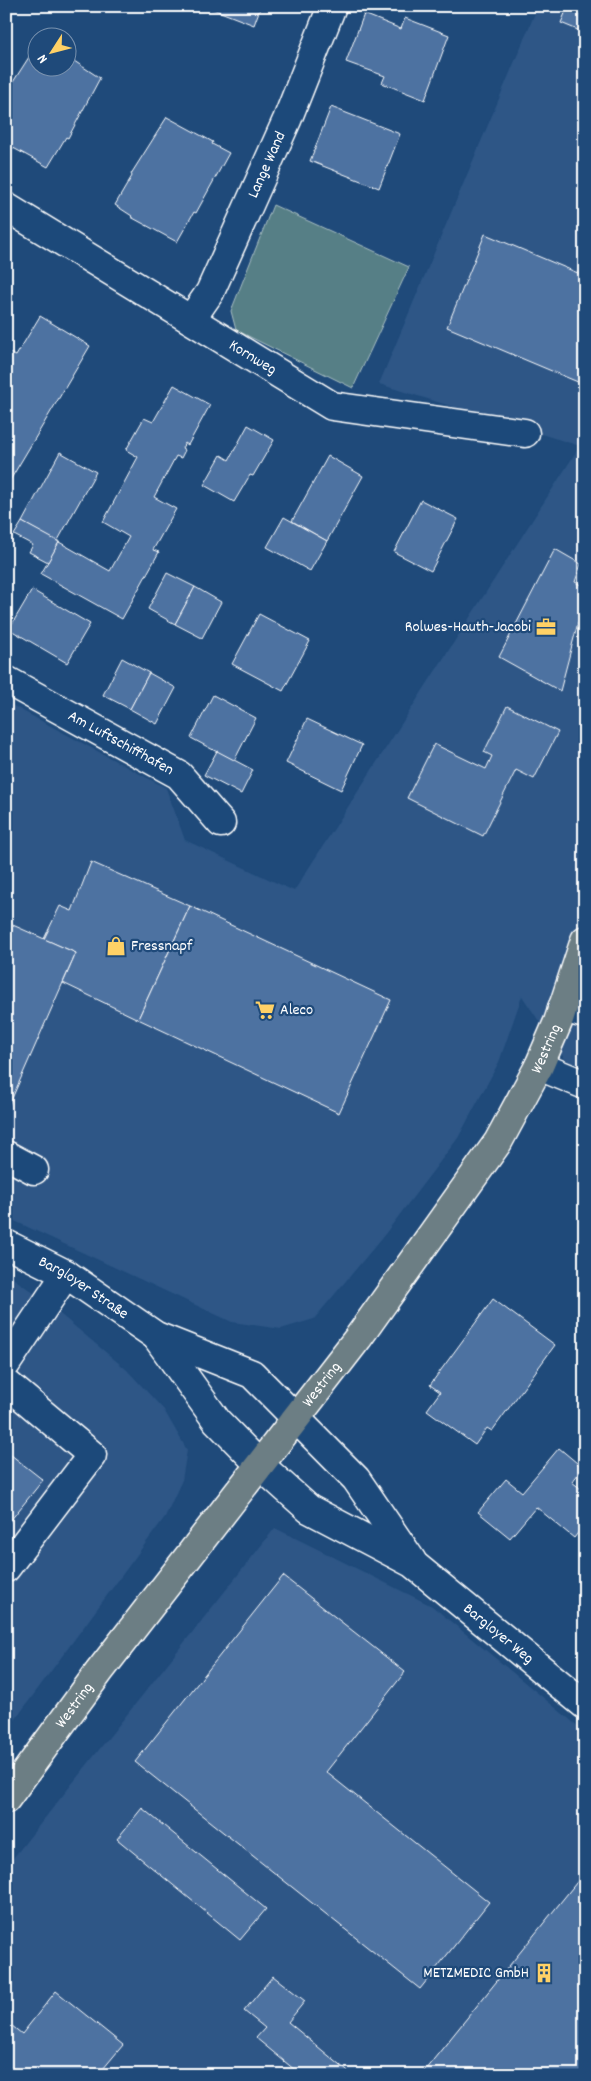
<svg xmlns="http://www.w3.org/2000/svg" width="591" height="2081" viewBox="0 0 591 2081" font-family="Dekko,sans-serif">
<rect width="100%" height="100%" fill="#1f4a7a"/>
<filter id="ink" filterUnits="userSpaceOnUse"><feTurbulence type="fractalNoise" baseFrequency=".02" numOctaves="2"/><feDisplacementMap in="SourceGraphic" scale="10" xChannelSelector="R" yChannelSelector="G"/><feConvolveMatrix kernelMatrix="1 2 1 2 8 2 1 2 1" color-interpolation-filters="sRGB"/></filter>
<g filter="url(#ink)">
<g fill="#2d5686">
<polygon points="538,6 585,6 585,1074 564,1058 522,996 499,1062 458,1138 382,1238 314,1319 281,1329 232,1322 6,1217 6,702 166,788 185,840 294,891 580,446 379,384"/>
<polygon points="6,1273 42,1299 127,1370 164,1410 187,1450 182,1480 165,1517 6,1732"/>
<polygon points="275,1528 432,1606 585,1732 585,2075 6,2075 6,1867"/>
</g>
<polygon fill="#567f86" stroke="#aabfc2" points="273,205 409,267 353,388 236,330 231,311"/>
<g fill="#4e72a1" stroke="#fff">
<polygon points="205,6 261,6 254,25"/>
<polygon points="568,6 585,6 585,33 561,23"/>
<polygon points="364,14 401,29 405,18 449,35 425,100 382,83 385,76 346,62"/>
<polygon points="38,43 38,68 68,68 68,57 100,78 68,138 66,137 48,167 6,144 6,93"/>
<polygon points="331,107 400,134 379,188 310,161"/>
<polygon points="167,117 213,142 212,144 229,153 196,213 194,212 177,242 131,217 132,216 115,205 132,176 131,174"/>
<polygon points="485,234 585,276 585,385 447,327"/>
<polygon points="40,316 90,346 6,487 6,359 10,353 16,356"/>
<polygon points="174,385 210,405 188,445 185,443 182,448 185,450 181,458 176,456 154,497 176,509 153,550 159,552 122,619 41,574 59,542 110,571 129,537 103,522 138,457 126,450 144,418 153,422"/>
<polygon points="248,425 274,440 253,476 250,475 234,502 204,485 221,455 229,460"/>
<polygon points="60,452 96,472 57,542 22,522"/>
<polygon points="328,456 363,476 327,541 292,521"/>
<polygon points="421,500 458,519 431,571 394,552"/>
<polygon points="284,517 327,541 310,571 267,547"/>
<polygon points="22,522 59,542 48,562 29,552 33,545 14,535"/>
<polygon points="555,549 581,564 575,582 585,587 585,596 560,691 499,657"/>
<polygon points="167,573 195,587 175,624 148,609"/>
<polygon points="195,587 221,602 202,638 175,624"/>
<polygon points="32,590 90,624 67,663 9,629"/>
<polygon points="259,614 310,641 283,691 232,664"/>
<polygon points="122,658 149,673 130,709 103,695"/>
<polygon points="149,673 176,688 157,724 130,709"/>
<polygon points="213,695 256,718 234,761 191,738"/>
<polygon points="507,706 558,732 534,779 516,770 483,836 407,798 434,744 486,769 492,756 484,752"/>
<polygon points="307,719 362,745 341,790 286,763"/>
<polygon points="217,751 253,770 241,794 204,775"/>
<polygon points="91,862 190,906 138,1019 63,983 76,953 44,939 60,906 72,911"/>
<polygon points="190,906 391,1000 339,1113 138,1019"/>
<polygon points="6,922 76,953 6,1112"/>
<polygon points="493,1299 555,1345 492,1431 487,1428 475,1445 427,1410 440,1392 430,1385"/>
<polygon points="559,1448 583,1468 572,1482 585,1492 585,1524 574,1538 536,1507 510,1538 478,1512 506,1479 522,1492"/>
<polygon points="6,1451 43,1480 6,1526"/>
<polygon points="283,1576 405,1672 326,1772 489,1902 420,1989 135,1762"/>
<polygon points="142,1808 266,1909 240,1940 117,1839"/>
<polygon points="585,1872 585,2075 421,2075"/>
<polygon points="273,1976 305,2001 288,2022 352,2075 301,2075 256,2038 265,2028 244,2011"/>
<polygon points="56,1991 123,2045 98,2075 6,2075 6,2021 22,2034"/>
</g>
<g fill="none" stroke-linecap="round" stroke-linejoin="round">
<defs>
<g id="minor">
<path id="s1" d="M 6,207 L 332,406 L 525,433"/>
<path id="s2" d="M 192,318 L 210,292 L 287,120 L 332,6"/>
<path id="s3" d="M 6,680 L 179,775 L 221,823"/>
<polyline points="562,1008 585,1014"/>
<polyline points="539,1066 585,1085"/>
<polyline points="6,1155 34,1170"/>
<path id="s4" d="M 6,1244 L 66,1274 L 156,1336 L 252,1374 L 356,1479 L 412,1561"/>
<path id="s5" d="M 156,1336 L 217,1421 L 260,1465 L 309,1509 L 412,1563 L 585,1705"/>
<polyline points="6,1364 66,1274"/>
<polyline points="6,1383 92,1455 6,1568"/>
</g>
<g id="major">
<path id="s6" d="M 6,1799 L 99,1672 L 358,1338 L 498,1142 L 539,1066 L 558,1022 L 585,940"/>
</g>
</defs>
<use href="#minor" stroke="#fff" stroke-width="31"/>
<use href="#major" stroke="#fff" stroke-width="31"/>
<use href="#minor" stroke="#1f4a7a" stroke-width="28"/>
<use href="#major" stroke="#6c7e84" stroke-width="28"/>
</g>
</g>
<defs>
<symbol id="office-bare" viewBox="-9 -9 18 18"><path d="M-6-3h4V-5.5h4V-3h4V5H-6ZM-1-4.5V-3h2v-1.5ZM-6 0V1H6V0Z" fill="#ffd166" stroke="#1f4a7a" stroke-width="2.5" paint-order="stroke"/></symbol>
<symbol id="shop-bare" viewBox="-9 -9 18 18"><path d="M-5-2.5h2.3a2.7 3.5 0 0 1 5.4 0H5L5.5 6h-11ZM-1.5-2.5h3a1.5 2.3 0 0 0-3 0Z" fill="#ffd166" stroke="#1f4a7a" stroke-width="2.5" paint-order="stroke"/></symbol>
<symbol id="supermarket-bare" viewBox="-9 -9 18 18"><path d="M-6-5.5h2.5l.6 2H6L4.5 2H-2.5L-4.4-4H-6ZM-1.5 3.2a1.3 1.3 0 1 0 .1 0ZM3 3.2a1.3 1.3 0 1 0 .1 0Z" fill="#ffd166" stroke="#1f4a7a" stroke-width="2.5" paint-order="stroke"/></symbol>
<symbol id="building-bare" viewBox="-9 -9 18 18"><path d="M-4-6H4V6H1V3H-1V6H-4ZM-2.5-4.3h1.7v1.8h-1.7ZM.8-4.3h1.7v1.8H.8ZM-2.5-1h1.7V.8h-1.7ZM.8-1h1.7V.8H.8Z" fill="#ffd166" stroke="#1f4a7a" stroke-width="2.5" paint-order="stroke"/></symbol>
</defs>
<g fill-rule="evenodd">
<use href="#office-bare" x="532" y="613" width="28" height="28"/>
<use href="#shop-bare" x="102" y="932" width="28" height="28"/>
<use href="#supermarket-bare" x="251" y="996" width="28" height="28"/>
<use href="#building-bare" x="530" y="1959" width="28" height="28"/>
</g>
<g text-anchor="middle" dominant-baseline="central" stroke-width="4.5" stroke-linejoin="round" paint-order="stroke">
<g font-size="16" fill="#fff" stroke="#1f4a7a">
<text stroke="none"><textPath href="#s2" startOffset="171">Lange Wand</textPath></text>
<text stroke="none"><textPath href="#s1" startOffset="289">Kornweg</textPath></text>
<text stroke="none"><textPath href="#s3" startOffset="131">Am Luftschiffhafen</textPath></text>
<text stroke="none"><textPath href="#s6" startOffset="926">Westring</textPath></text>
<text stroke="none"><textPath href="#s4" startOffset="89">Bargloyer Straße</textPath></text>
<text stroke="none"><textPath href="#s6" startOffset="521">Westring</textPath></text>
<text stroke="none"><textPath href="#s5" startOffset="460">Bargloyer Weg</textPath></text>
<text stroke="none"><textPath href="#s6" startOffset="116">Westring</textPath></text>
</g>
<g font-size="16" fill="#fff" stroke="#1f4a7a" text-anchor="end">
<text x="531" y="627">Rolwes-Hauth-Jacobi</text>
<text x="131" y="946" text-anchor="start">Fressnapf</text>
<text x="280" y="1010" text-anchor="start">Aleco</text>
<text x="529" y="1973">METZMEDIC GmbH</text>
</g>
</g>
<rect width="591" height="2081" fill="none" stroke="#1f4a7a" stroke-width="25"/>
<rect x="12" y="12" width="566" height="2056" fill="none" stroke="#fff" stroke-width="2" filter="url(#ink)"/>
<g transform="translate(52 52) rotate(234)"><circle r="24" fill="#1f4a7a" stroke="#7992af"/>
<path d="M0-4L9 19L0 12L-9 19Z" fill="#ffd166"/>
<text y="-8" font-size="14" font-weight="bold" text-anchor="middle" fill="#ffffff">N</text>
</g>
</svg>
